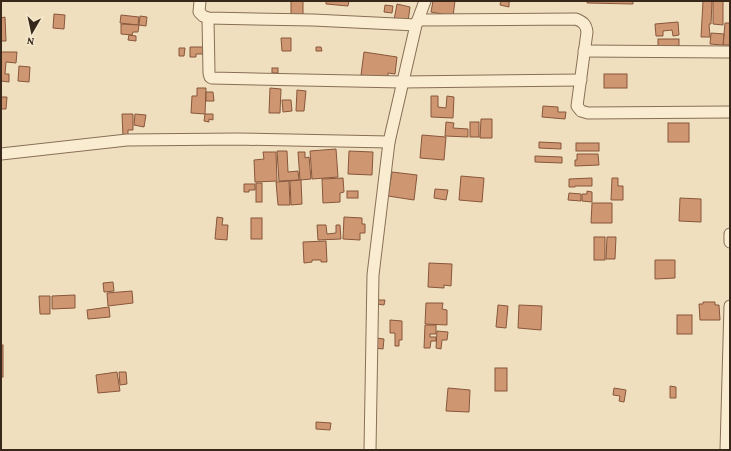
<svg xmlns="http://www.w3.org/2000/svg" width="731" height="451" viewBox="0 0 731 451" font-family="'Crimson Pro',serif">
<rect width="100%" height="100%" fill="#efdfbe"/>
<g fill="#cf9672" stroke="#88573b">
<rect x="291" y="1" width="12" height="16"/>
<polygon points="326,1 349,1 348,6 326,4"/>
<polygon points="433,1 455,1 453,16 431,12"/>
<polygon points="501,1 513,1 509,2 509,7 500,5"/>
<polygon points="587,1 633,1 633,4 587,3"/>
<polygon points="703,1 712,1 711,24 709,24 710,37 701,37"/>
<polygon points="713,1 723,1 723,25 713,24"/>
<polygon points="397,4 410,7 408,22 394,20"/>
<polygon points="385,5 393,6 392,13 384,12"/>
<polygon points="54,14 65,15 64,29 53,28"/>
<polygon points="121,15 139,17 138,25 120,23"/>
<polygon points="140,16 147,17 146,26 139,25"/>
<polygon points="5,17 6,41 1,41 1,18"/>
<polygon points="678,22 679,35 673,36 672,30 663,31 663,36 656,36 655,24"/>
<polygon points="725,23 730,23 730,45 723,45"/>
<polygon points="121,24 139,25 138,32 133,32 132,35 121,34"/>
<polygon points="711,33 724,34 723,45 710,44"/>
<polygon points="129,35 136,36 136,41 128,40"/>
<polygon points="281,38 291,38 291,51 282,51"/>
<rect x="658" y="39" width="21" height="7"/>
<polygon points="190,47 203,47 203,54 196,54 196,57 190,57"/>
<polygon points="316,47 321,47 322,51 316,51"/>
<polygon points="179,48 185,48 184,56 179,56"/>
<polygon points="1,52 17,52 16,63 6,62 5,74 9,74 9,82 1,81"/>
<polygon points="364,52 397,57 395,74 388,73 388,79 361,75"/>
<polygon points="19,66 30,67 29,82 18,81"/>
<rect x="272" y="68" width="6" height="5"/>
<rect x="604" y="74" width="23" height="14"/>
<polygon points="197,88 206,88 205,114 191,113 192,96 197,96"/>
<polygon points="270,88 281,89 280,113 269,113"/>
<polygon points="297,90 306,91 304,111 296,111"/>
<polygon points="1,92 1,97 7,97 6,109 1,109"/>
<polygon points="206,92 213,92 214,101 206,101"/>
<polygon points="431,96 438,96 438,107 446,108 447,96 454,97 453,118 431,117"/>
<polygon points="282,100 291,100 292,111 283,112"/>
<polygon points="543,106 558,107 558,112 566,112 565,119 542,117"/>
<polygon points="122,114 133,114 133,130 128,130 128,136 123,137"/>
<polygon points="135,114 146,115 144,127 134,125"/>
<polygon points="205,114 213,114 213,120 209,119 209,122 204,121"/>
<polygon points="481,119 492,119 492,138 480,138"/>
<polygon points="446,122 454,123 453,128 468,129 468,137 445,136"/>
<rect x="470" y="122" width="9" height="15"/>
<rect x="668" y="123" width="21" height="19"/>
<polygon points="422,135 446,137 444,160 420,158"/>
<polygon points="539,142 561,143 561,149 539,148"/>
<rect x="576" y="143" width="23" height="8"/>
<polygon points="336,149 338,177 312,179 310,151"/>
<polygon points="277,151 287,151 288,172 298,171 299,180 279,181"/>
<polygon points="349,151 373,152 372,175 348,174"/>
<polygon points="263,152 276,152 277,181 255,182 254,160 264,159"/>
<polygon points="298,152 305,152 305,158 309,157 311,179 300,180"/>
<polygon points="577,154 598,154 599,165 575,166 575,160 577,160"/>
<polygon points="535,156 562,157 562,163 535,162"/>
<polygon points="392,172 417,175 414,200 388,196"/>
<polygon points="461,176 484,178 482,202 459,200"/>
<polygon points="343,178 344,192 340,193 340,202 323,203 322,179"/>
<polygon points="592,178 592,186 575,186 575,187 569,187 569,179"/>
<polygon points="612,178 618,178 618,186 623,186 623,200 611,200"/>
<polygon points="301,180 302,204 291,205 290,181"/>
<polygon points="289,181 290,205 278,205 276,182"/>
<rect x="256" y="183" width="6" height="19"/>
<polygon points="244,184 255,184 255,190 249,190 249,192 244,192"/>
<polygon points="435,189 448,190 446,200 434,198"/>
<rect x="347" y="191" width="11" height="7"/>
<polygon points="587,191 592,192 592,202 582,201 582,194 587,194"/>
<polygon points="569,193 581,194 581,201 568,200"/>
<polygon points="680,198 701,199 701,222 679,221"/>
<polygon points="592,203 612,203 612,223 591,223"/>
<polygon points="217,217 223,218 222,225 228,225 227,240 215,239"/>
<polygon points="344,217 362,218 362,224 365,224 365,233 360,233 360,240 343,239"/>
<rect x="251" y="218" width="11" height="21"/>
<polygon points="317,225 326,225 327,234 336,233 336,225 340,225 341,239 318,240"/>
<rect x="594" y="237" width="11" height="23"/>
<polygon points="607,237 616,237 615,259 606,259"/>
<polygon points="326,241 327,262 321,262 321,260 312,260 312,262 304,263 303,242"/>
<polygon points="655,260 675,260 675,278 655,279"/>
<polygon points="429,263 452,264 451,286 444,285 444,288 428,287"/>
<polygon points="113,282 114,291 104,292 103,283"/>
<polygon points="132,291 133,303 108,306 107,293"/>
<polygon points="75,295 75,308 52,309 52,296"/>
<polygon points="39,296 50,296 50,314 40,314"/>
<polygon points="377,300 385,300 384,305 377,304"/>
<polygon points="703,302 715,302 715,305 719,305 720,320 700,320 699,304 703,304"/>
<polygon points="426,303 443,303 442,309 447,310 447,325 425,324"/>
<polygon points="498,305 508,306 506,328 496,327"/>
<polygon points="519,305 542,306 541,330 518,328"/>
<polygon points="109,307 110,317 88,319 87,310"/>
<rect x="677" y="315" width="15" height="19"/>
<polygon points="390,320 402,321 402,340 399,340 399,346 395,346 395,333 390,333"/>
<polygon points="425,325 436,325 436,334 430,334 430,337 436,337 436,341 431,341 430,348 424,348"/>
<polygon points="437,331 448,332 447,340 442,340 441,349 436,348"/>
<polygon points="376,338 384,339 383,349 374,348"/>
<rect x="1" y="345" width="2" height="32"/>
<rect x="495" y="368" width="12" height="23"/>
<polygon points="117,372 120,391 98,393 96,375"/>
<polygon points="119,372 126,372 127,384 120,385"/>
<polygon points="670,386 676,387 676,398 670,398"/>
<polygon points="448,388 470,390 469,412 446,411"/>
<polygon points="614,388 626,390 624,402 619,401 620,396 613,395"/>
<polygon points="316,422 331,423 330,430 316,429"/>
</g>
<g fill="none" stroke-linecap="round" stroke-linejoin="round">
<defs>
<g id="minor">
<polyline points="200,1 199,12 203,16 208,18 313,20 416,25"/>
<polyline points="208,18 209,73 210,77 212,78 402,82 581,80"/>
<path d="M 418,20 L 576,19 C 583,22 586,24 587,32 L 577,106 L 581,111 L 588,113 L 730,112"/>
<polyline points="584,51 730,52"/>
<polyline points="1,154 127,140 237,139 389,142"/>
<polyline points="730,234 730,242"/>
<polyline points="370,450 373,275 389,142 416,25 425,1"/>
<polyline points="726,450 730,306"/>
</g>
</defs>
<use href="#minor" stroke="#886f56" stroke-width="13"/>
<use href="#minor" stroke="#faecd1" stroke-width="11"/>
</g>
<rect width="731" height="451" fill="none" stroke="#37281b" stroke-width="4"/>
<g transform="translate(32 32) rotate(189)" stroke="#f6e9ce" stroke-width="3" paint-order="stroke">
<path d="M0-3L7 15L0 10L-7 15Z" fill="#37281b"/>
<text y="-6" font-size="11" font-weight="bold" text-anchor="middle" fill="#37281b">N</text>
</g>
</svg>
